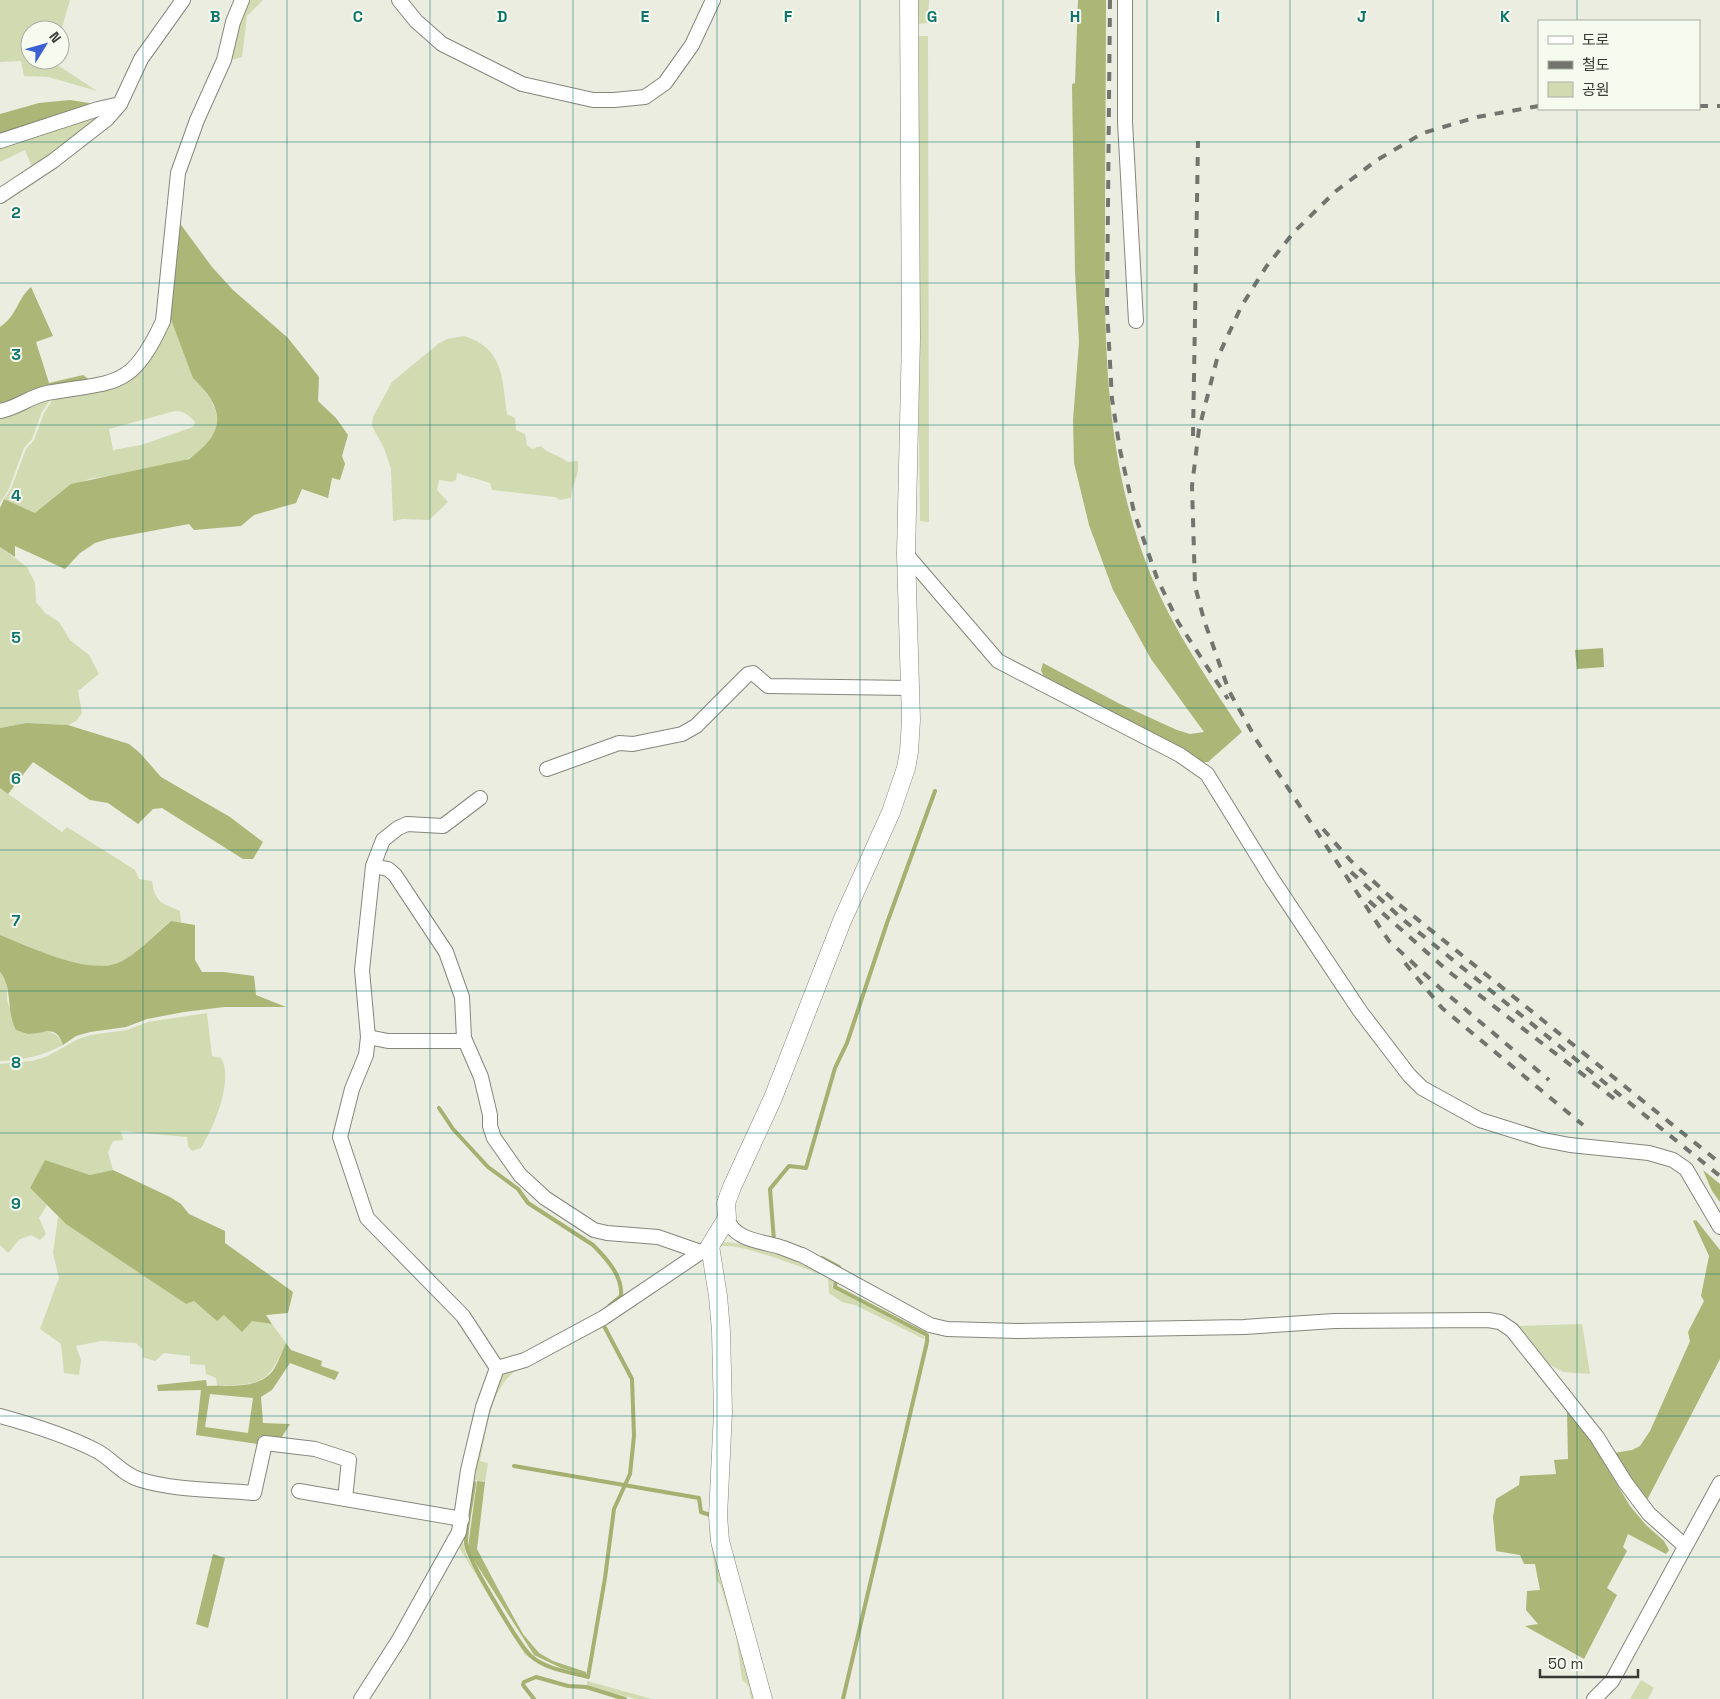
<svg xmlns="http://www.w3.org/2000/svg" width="1720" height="1699" viewBox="0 0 1720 1699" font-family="'Space Grotesk','Noto Sans KR',sans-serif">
<rect width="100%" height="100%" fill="#eaede0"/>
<g fill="#d2dab1" fill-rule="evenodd">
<polygon points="0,0 70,0 60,34 60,30 30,30 30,60 50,60 97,91 48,77 24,76 21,61 0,62"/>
<polygon points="246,0 263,0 247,16 242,57 228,61"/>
<polygon points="913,0 929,0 928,23 914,24"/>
<polygon points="914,36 928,36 929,522 920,521"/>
<polygon points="98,114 101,116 100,119 32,167 25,150 0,162 0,144"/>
<path d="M 167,309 L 193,377 C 206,391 225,415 215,434 C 196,467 147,472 112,476 C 105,477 96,477 89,479 C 68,486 53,501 35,513 L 4,499 L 11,489 L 26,449 L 34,440 L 44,413 L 53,399 L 121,382 ZM 175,411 C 184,411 189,415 195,422 L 193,427 L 141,445 L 113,450 L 109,429 Z"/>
<path d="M 464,336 C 504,348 502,379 507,414 L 515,418 L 516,430 L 525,434 L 527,445 L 532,449 L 541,446 C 549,455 559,454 567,462 L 578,461 C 579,479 572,482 571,498 L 560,500 L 555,497 L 492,490 L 490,483 L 457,473 L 456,480 L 452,482 L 439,480 L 437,490 L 448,502 L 429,520 L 403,519 L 393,521 L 391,469 L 384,448 L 372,426 L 373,417 L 392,382 L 438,344 L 447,339 Z"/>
<polygon points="54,394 42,412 32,439 24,448 9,489 0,503 0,413"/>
<polygon points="0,547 27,567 35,583 36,602 45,613 59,622 70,640 89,655 99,674 78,691 82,713 76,721 68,725 26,723 0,728"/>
<path d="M 0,788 L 62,832 L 67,827 L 135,870 L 139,879 L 152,881 C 155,903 162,903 180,911 L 181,923 L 170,921 C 157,933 132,959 115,964 C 82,974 30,948 0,935 Z"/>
<path d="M 0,972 C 12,985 4,996 9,1006 C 14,1016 22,1025 28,1034 C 43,1031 57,1028 63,1045 C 42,1056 23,1060 0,1061 Z"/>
<path d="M 207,1013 L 212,1056 L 221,1058 C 234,1080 214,1127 201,1148 L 192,1151 L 188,1146 L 187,1137 L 121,1131 L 123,1140 L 113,1141 L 108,1152 L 113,1170 L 90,1175 L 45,1160 L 30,1188 L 47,1205 L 39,1218 L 46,1234 L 40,1240 L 31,1235 L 20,1239 L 8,1253 L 0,1245 L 0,1064 L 32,1061 L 48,1056 L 78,1039 L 91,1035 L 127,1030 L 148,1022 Z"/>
<path d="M 58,1217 L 186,1304 L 194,1301 L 217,1321 L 224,1315 L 272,1324 L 286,1343 C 267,1385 262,1384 217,1386 L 216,1378 L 206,1374 L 205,1365 L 190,1364 L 190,1356 L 164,1353 L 155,1361 L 142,1357 L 143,1350 L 136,1343 L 101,1341 L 76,1346 L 81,1360 L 79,1375 L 64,1373 L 61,1344 L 40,1329 L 59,1278 L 53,1253 Z"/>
<path d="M 727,1242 C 766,1247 798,1260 834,1276 L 832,1287 L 838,1291 L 913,1330 L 924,1337 L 924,1339 L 855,1305 L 842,1302 L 829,1293 L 828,1277 C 808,1270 736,1240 719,1247 L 721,1243 Z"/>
<path d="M 600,1324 L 602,1328 L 514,1372 C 489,1392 487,1431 480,1461 L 488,1463 L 485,1482 L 473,1480 L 463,1542 L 467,1557 L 524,1650 L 540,1663 L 525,1655 L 460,1549 L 458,1543 L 469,1479 L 498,1374 Z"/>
<polygon points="1582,1324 1590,1374 1563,1372 1549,1364 1518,1326"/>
<polygon points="710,1516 758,1699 751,1699 749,1687 742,1679 736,1636 720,1584 717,1582 709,1531"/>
<polygon points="1641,1680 1654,1688 1648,1699 1630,1699"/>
<polygon points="587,1681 652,1699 636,1699 592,1688 587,1685"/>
</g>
<g fill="#abb677" fill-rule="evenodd">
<path d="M 1078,0 L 1106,0 C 1106,73 1105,146 1105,218 C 1104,339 1104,459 1150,573 C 1173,630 1209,681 1242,732 L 1208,762 L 1202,762 L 1043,675 L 1041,670 L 1043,663 L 1120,704 L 1177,730 L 1190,734 L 1204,732 L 1151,659 L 1113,590 L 1089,525 L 1074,463 L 1073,420 L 1079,342 L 1075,272 L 1072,84 L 1075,83 Z"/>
<polygon points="70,100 95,104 0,135 0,114 39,103"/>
<path d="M 176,218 L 212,267 L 233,290 L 288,338 L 319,377 L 318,401 L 336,418 L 348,435 L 342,456 L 345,464 L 340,480 L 332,478 L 328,498 L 302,489 L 296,503 L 254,515 L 241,526 L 194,530 L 189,524 L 108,539 L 95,543 L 80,553 L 65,569 L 15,546 L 15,557 L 0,547 L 0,508 L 4,499 L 35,513 L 71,484 L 189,459 C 226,432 226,410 193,378 L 167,309 Z"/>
<path d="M 31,287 L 53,336 L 36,342 L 49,383 L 83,375 L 94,383 L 0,408 L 0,327 C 17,316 17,299 31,287 Z"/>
<polygon points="26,723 68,725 129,744 140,753 161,777 230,817 263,842 253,859 243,859 162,808 153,809 138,824 108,803 90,800 33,762 8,794 0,788 0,728"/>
<path d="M 171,921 L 195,925 L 195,960 L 202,972 L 224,972 L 254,976 L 256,995 L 286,1007 L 224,1007 L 184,1012 L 147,1019 L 126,1027 L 90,1032 L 76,1036 L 63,1045 C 56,1023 43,1034 28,1034 C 24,1033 20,1031 16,1030 C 6,1011 13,987 0,972 L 0,935 C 30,947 83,973 115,964 C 132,959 157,933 171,921 Z"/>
<polygon points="45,1160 90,1175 113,1170 170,1197 181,1204 189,1214 225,1231 225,1243 293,1292 288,1313 266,1315 272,1324 252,1321 242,1332 224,1315 217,1321 194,1301 186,1304 66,1224 30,1188"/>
<polygon points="1703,1170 1720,1184 1720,1202 1712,1191"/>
<polygon points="1696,1220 1720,1250 1720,1359 1646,1502 1614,1453 1632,1450 1640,1446 1650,1431 1690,1341 1688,1332 1704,1301 1701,1296 1709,1256 1693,1221"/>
<path d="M 286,1343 L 291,1350 L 322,1361 L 321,1366 L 339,1372 L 335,1380 L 290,1363 L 272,1390 L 261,1397 L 263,1423 L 290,1424 L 280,1440 L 260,1436 L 257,1444 L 196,1435 L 201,1390 L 158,1391 L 157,1385 L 206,1380 L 207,1386 C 229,1385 260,1390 274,1369 C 279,1361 282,1351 286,1343 ZM 210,1394 L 253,1398 L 248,1433 L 205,1427 Z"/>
<polygon points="1567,1410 1590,1439 1630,1506 1646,1525 1664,1541 1669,1550 1666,1554 1628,1534 1623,1547 1627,1551 1607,1588 1617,1595 1584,1659 1525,1626 1538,1624 1526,1610 1527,1591 1540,1590 1535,1564 1524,1564 1520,1555 1496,1551 1493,1517 1496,1499 1519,1485 1520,1476 1556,1474 1554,1460 1568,1459"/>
<polygon points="477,1481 485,1482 477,1549 497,1587 523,1634 539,1653 553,1661 586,1672 586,1675 561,1668 534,1655 470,1554 468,1547"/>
<polygon points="213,1554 225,1558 208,1628 196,1624"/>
</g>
<polygon fill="#a5b071" points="1603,648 1604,667 1577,669 1575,650"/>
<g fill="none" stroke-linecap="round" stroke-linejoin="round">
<g stroke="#a5b071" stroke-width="4">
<path d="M 439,1108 L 453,1129 L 488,1167 L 518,1189 L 528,1203 L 593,1245 C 606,1258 623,1276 621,1296 L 609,1306"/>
<polyline points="774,1241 770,1189 789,1166 806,1168 835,1068 847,1043 887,923 935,791"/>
<polyline points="822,1258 839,1267 838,1271"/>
<polyline points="836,1278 835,1287 927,1335 927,1342 843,1699"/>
<polyline points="514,1466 699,1498 701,1512 710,1515"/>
<path d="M 474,1483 C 472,1502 466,1524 466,1543 C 466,1557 519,1645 531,1656 C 545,1669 570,1672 588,1677 L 605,1578 L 614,1509 L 630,1474 L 634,1436 L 632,1379 L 603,1324"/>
<polyline points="534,1699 523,1685 524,1682 536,1677 568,1686 586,1687 625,1699"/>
</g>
<defs>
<g id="minor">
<polyline points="399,0 416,21 442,44 522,84 593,100 614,100 645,97 665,83 692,45 713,0"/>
<polyline points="1125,0 1125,122 1136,321"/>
<polyline points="0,141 98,109 120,104"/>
<polyline points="0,196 53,161 107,119 120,104 141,59 183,0"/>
<path d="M 0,411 C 17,408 31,396 47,393 C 114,381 131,391 163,321 L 178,173 L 197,120 L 224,60 L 233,22 L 242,0"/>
<polyline points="906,554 998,661 1180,755 1207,774 1272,879 1360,1011 1409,1075 1422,1088 1480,1120 1544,1140 1570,1145 1649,1153 1673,1160 1686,1169 1720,1227"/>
<polyline points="547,769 619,743 633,744 682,734 696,726 748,674 753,673 768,686 910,688"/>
<polyline points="480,798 443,826 407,824 398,828 383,840 373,866 362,970 368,1037 366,1055 352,1089 340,1137 367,1218 463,1316 497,1368"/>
<polyline points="373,866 388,869 395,875 446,952 462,997 464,1038 481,1077 490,1115 490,1126 494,1138 520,1175 545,1198 594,1230 607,1233 658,1237 701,1252"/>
<polyline points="368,1037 388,1041 465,1041"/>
<path d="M 727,1218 C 733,1240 761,1241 780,1247 C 787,1249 795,1253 802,1255 L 930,1325 L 947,1329 L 1018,1331 L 1244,1327 L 1334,1321 L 1488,1320 L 1500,1322 L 1512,1330 L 1597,1437 L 1625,1482 L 1649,1514 L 1685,1546"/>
<path d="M 0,1416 C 33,1425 66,1435 97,1451 C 112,1459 123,1475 141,1480 C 178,1491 216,1489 254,1493 L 265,1443 L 315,1449 L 349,1460 L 345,1499"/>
<polyline points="299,1491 462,1519"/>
<polyline points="361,1699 400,1638 459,1532 468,1470 483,1407 497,1368 525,1360 603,1318 710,1246"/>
<polyline points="1594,1699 1612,1681 1720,1483"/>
</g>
<polyline id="tertiary" points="763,1699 720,1541 718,1516 723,1412 721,1331 718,1296 710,1246 727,1218 726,1203 732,1187 773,1098 842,921 891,812 906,768 909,752 911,720 906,554 911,338 909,0"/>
</defs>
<use href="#minor" stroke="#85877c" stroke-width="16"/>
<use href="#tertiary" stroke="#85877c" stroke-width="19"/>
<use href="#minor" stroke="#fff" stroke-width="14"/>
<use href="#tertiary" stroke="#fff" stroke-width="18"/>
<g stroke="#73746d" stroke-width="4" stroke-dasharray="9 9" stroke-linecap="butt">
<polyline points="1110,0 1107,308 1112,399 1120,450 1134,512 1157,578 1178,622 1228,699"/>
<polyline points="1539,106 1477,117 1423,133 1377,160 1336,191 1294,232 1266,267 1241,307 1217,359 1199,429 1192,486 1195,586 1204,620 1229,691 1257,741 1389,941 1440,988 1549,1080"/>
<polyline points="1699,106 1720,106"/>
<polyline points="1193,436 1198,141"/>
<polyline points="1323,829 1350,860 1396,902 1720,1163"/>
<polyline points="1351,872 1401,918 1720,1176"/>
<polyline points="1369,901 1448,971 1616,1100"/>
<polyline points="1405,963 1442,1008 1583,1125"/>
</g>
</g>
<path fill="none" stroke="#0f766e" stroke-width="1" stroke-opacity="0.55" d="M 143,0 L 143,1699M 287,0 L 287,1699M 430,0 L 430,1699M 573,0 L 573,1699M 717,0 L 717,1699M 860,0 L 860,1699M 1003,0 L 1003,1699M 1147,0 L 1147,1699M 1290,0 L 1290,1699M 1433,0 L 1433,1699M 1577,0 L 1577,21M 1577,109 L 1577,1699M 0,142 L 1720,142M 0,283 L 1720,283M 0,425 L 1720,425M 0,566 L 1720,566M 0,708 L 1720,708M 0,850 L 1720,850M 0,991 L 1720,991M 0,1133 L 1720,1133M 0,1274 L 1720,1274M 0,1416 L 1720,1416M 0,1557 L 1720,1557"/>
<g font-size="16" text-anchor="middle" font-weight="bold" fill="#0f766e" stroke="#f7faee" stroke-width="4" stroke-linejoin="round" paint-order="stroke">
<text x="215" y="22">B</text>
<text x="358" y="22">C</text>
<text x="502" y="22">D</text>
<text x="645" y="22">E</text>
<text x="788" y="22">F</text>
<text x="932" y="22">G</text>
<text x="1075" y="22">H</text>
<text x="1218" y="22">I</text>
<text x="1362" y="22">J</text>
<text x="1505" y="22">K</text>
<text x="16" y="218">2</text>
<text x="16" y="360">3</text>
<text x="16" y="501">4</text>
<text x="16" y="643">5</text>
<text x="16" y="784">6</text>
<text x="16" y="926">7</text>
<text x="16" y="1068">8</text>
<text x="16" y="1209">9</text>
</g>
<rect x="1538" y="20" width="162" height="90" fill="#f7faee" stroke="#abada4"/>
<rect x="1548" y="36" width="25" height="8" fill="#ffffff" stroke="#abada4"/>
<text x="1582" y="45" font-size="15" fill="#393a36">도로</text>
<rect x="1548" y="61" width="25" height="8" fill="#73746d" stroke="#abada4"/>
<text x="1582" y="70" font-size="15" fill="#393a36">철도</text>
<rect x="1548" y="82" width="25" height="15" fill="#d2dab1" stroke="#abada4"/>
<text x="1582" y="95" font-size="15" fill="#393a36">공원</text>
<g transform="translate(45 45) rotate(53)"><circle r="24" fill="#f7faee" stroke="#abada4"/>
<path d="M0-4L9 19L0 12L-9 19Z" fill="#3b60d1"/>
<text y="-8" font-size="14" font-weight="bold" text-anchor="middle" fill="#393a36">N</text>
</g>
<path d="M1540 1669v8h98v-8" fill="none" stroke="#393a36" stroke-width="2.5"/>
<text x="1548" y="1669" font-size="15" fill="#393a36" stroke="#f7faee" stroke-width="4" paint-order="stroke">50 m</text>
</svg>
